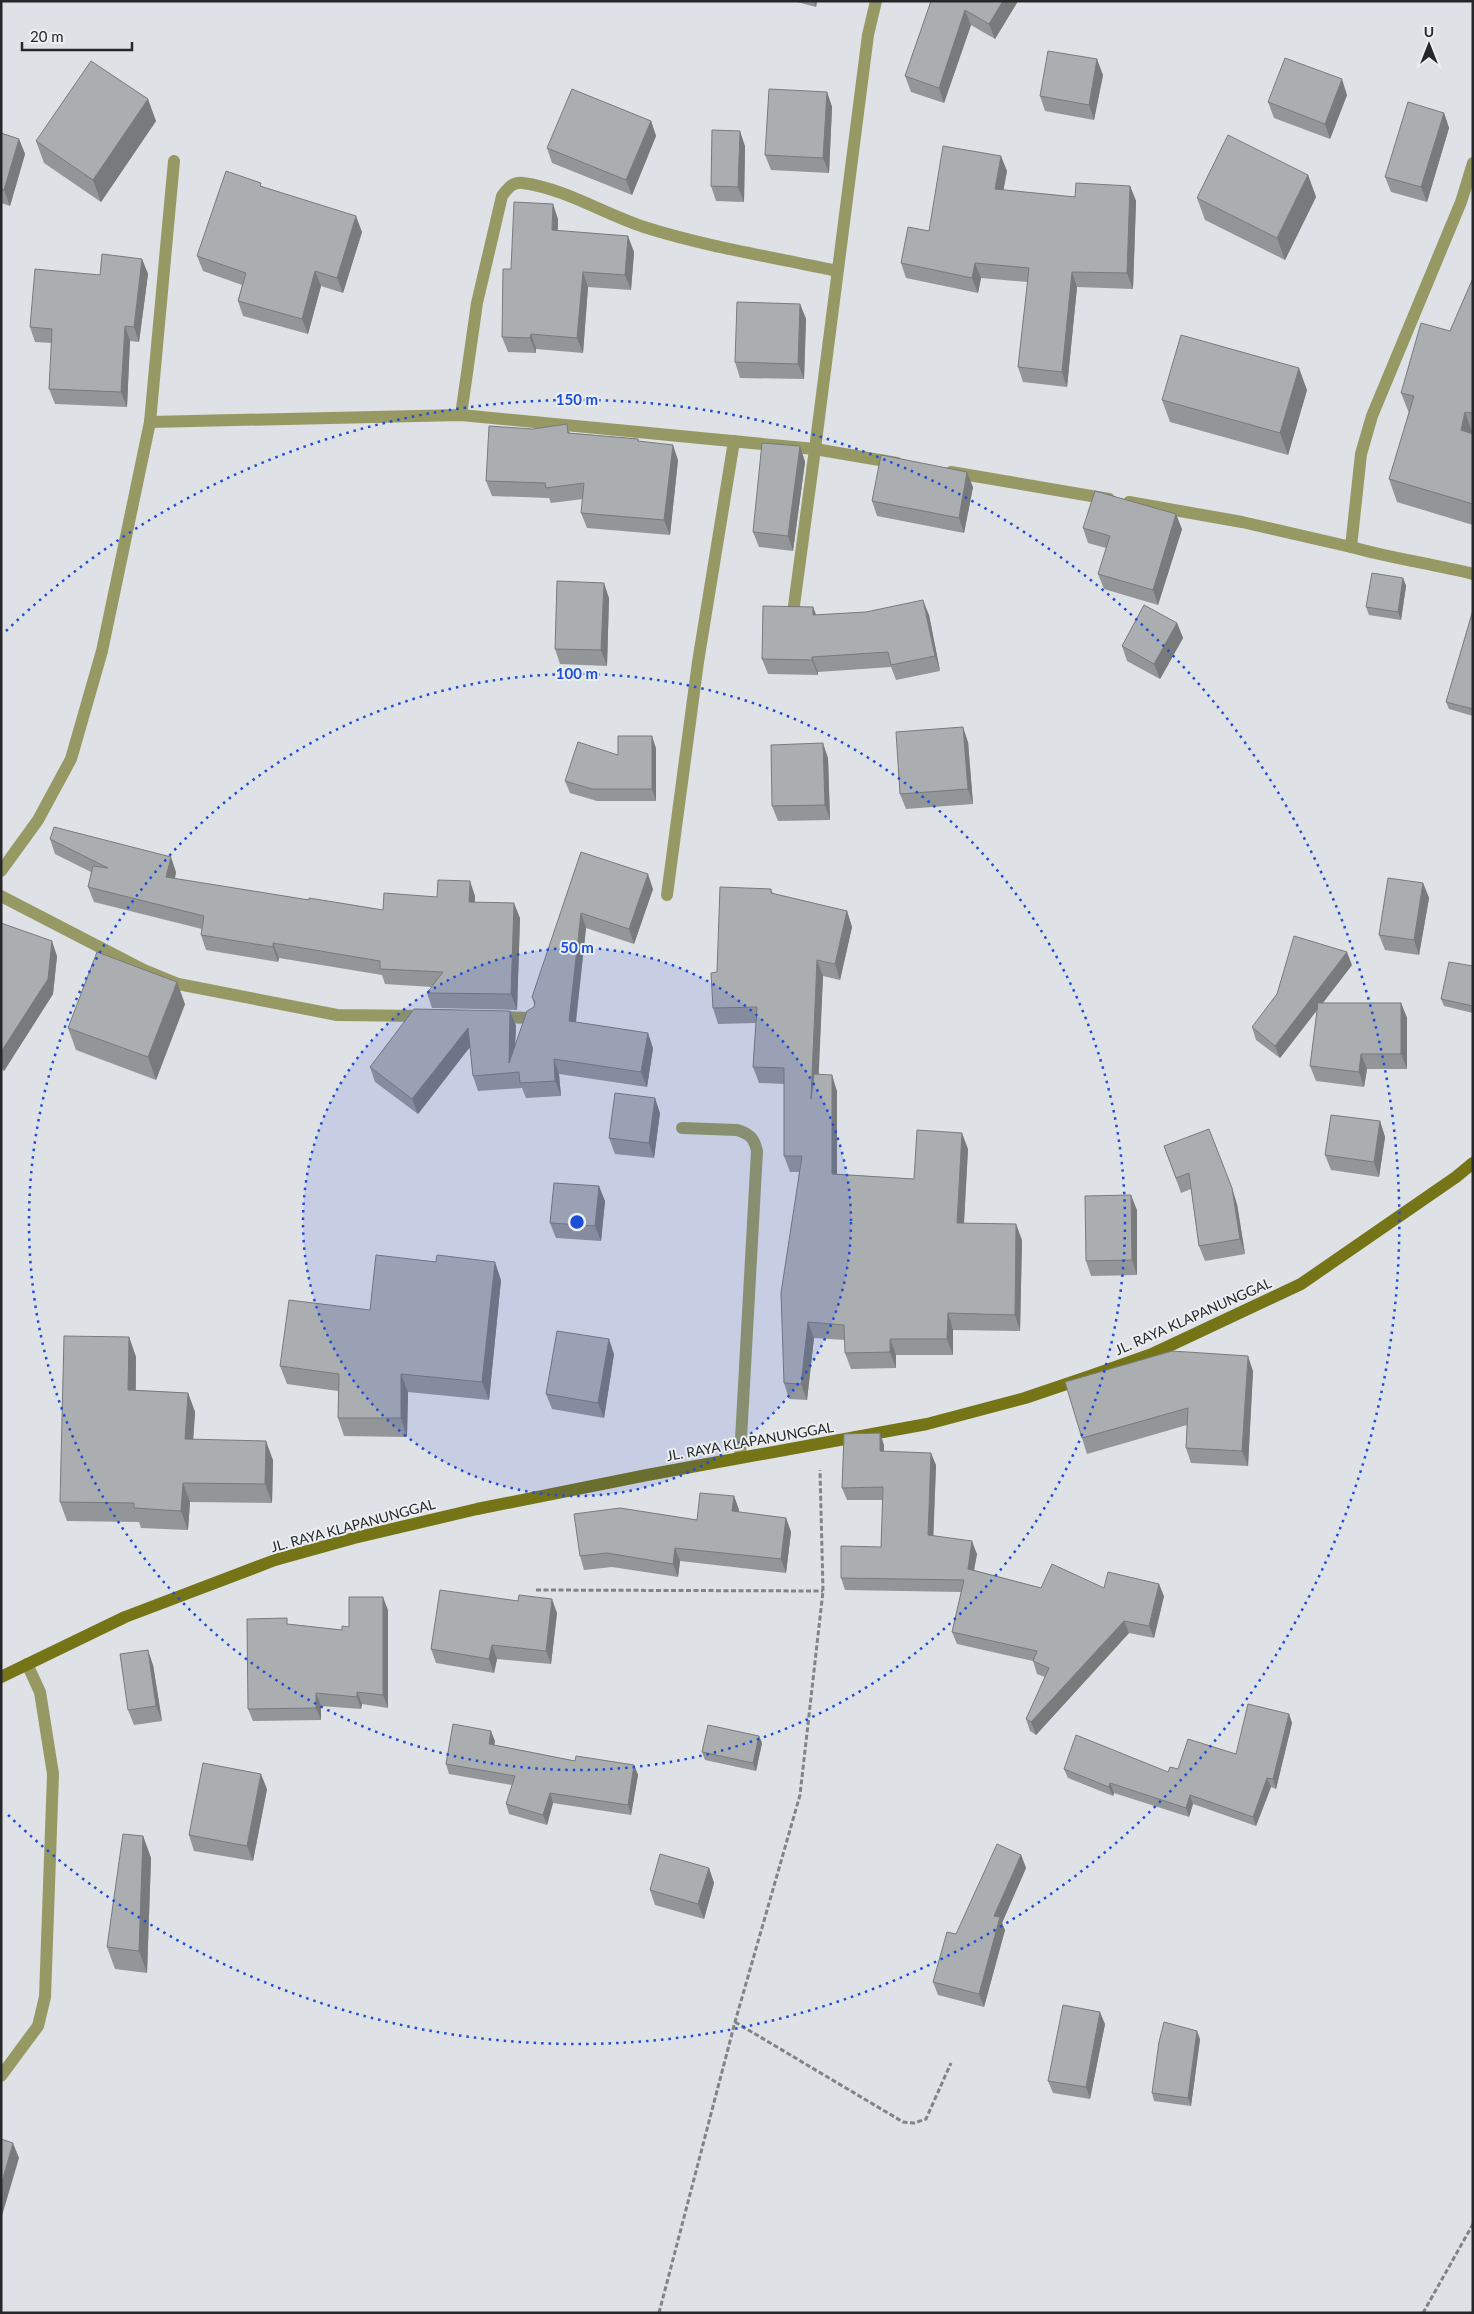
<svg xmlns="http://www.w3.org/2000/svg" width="1474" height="2314" viewBox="0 0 1474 2314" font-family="Lato,sans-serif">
<rect width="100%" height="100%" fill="#dee1e5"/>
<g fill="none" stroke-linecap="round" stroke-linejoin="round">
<g stroke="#818486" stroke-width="3" stroke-dasharray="5 2.5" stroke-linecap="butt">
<polyline points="536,1590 823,1591"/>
<polyline points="735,2022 903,2122 914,2123 926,2119 951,2063"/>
<polyline points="659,2313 735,2022 800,1795 823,1591 820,1470"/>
<polyline points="1423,2313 1473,2224"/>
</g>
<g stroke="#979964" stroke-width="12">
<polyline points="876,1 868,35 815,449 897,463"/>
<path d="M 1473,163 L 1461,202 L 1372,416 L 1361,454 L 1351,547 C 1391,558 1432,564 1473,574"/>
<path d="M 461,415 L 477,303 L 502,196 C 507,189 513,181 523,183 C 566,189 604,214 644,227 C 707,247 773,257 837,271"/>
<polyline points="150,422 461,415 815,449 793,613"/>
<polyline points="951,472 1109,499"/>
<polyline points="1129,502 1242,522 1351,547"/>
<polyline points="1,871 38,820 71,759 102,651 150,422 174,161"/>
<polyline points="667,895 698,662 734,441"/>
<polyline points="1,896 144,970 178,984 337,1015 425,1016"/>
<polyline points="497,1017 532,1018"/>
<path d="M 682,1128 L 737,1130 C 750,1134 754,1138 757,1151 L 740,1457"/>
<polyline points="1,2076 38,2026 45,1997 53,1774 40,1692 27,1664"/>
</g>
<polyline stroke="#757518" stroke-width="12" points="1,1677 125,1617 275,1560 354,1538 477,1509 647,1475 927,1424 1025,1398 1093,1375 1152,1354 1301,1284 1456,1177 1473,1163"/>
</g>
<g fill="#939698">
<polygon points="793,1 817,1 816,7"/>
<polygon points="931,1 1018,1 995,39 971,25 944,103 911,92 905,76"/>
<polygon points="1103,75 1094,120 1045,111 1040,96"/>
<polygon points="827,92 832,107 829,173 771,170 765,155"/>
<polygon points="1347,95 1330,139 1274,118 1268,102"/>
<polygon points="1444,113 1449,128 1427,202 1391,192 1385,177"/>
<polygon points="156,121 101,202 44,163 36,141"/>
<polygon points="651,121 656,136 632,195 552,163 547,148"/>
<polygon points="1,133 19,139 25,154 10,206 1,203"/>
<polygon points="745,146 744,202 716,201 711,186"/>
<polygon points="1007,171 1003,190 1075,197 1130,186 1136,201 1133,289 1077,287 1067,387 1023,382 1018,367 1028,282 981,278 978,293 906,278 901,263 929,231"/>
<polygon points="1308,175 1316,197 1285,260 1205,220 1197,198"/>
<polygon points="262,187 362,232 343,293 321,286 308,334 243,316 238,301 242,285 203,271 197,256"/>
<polygon points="558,219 558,230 634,252 631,290 588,287 583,353 536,349 536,353 508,352 502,337 511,269"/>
<polygon points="142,259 148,274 139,342 130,341 127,407 55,404 49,389 52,343 35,342 30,327 100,275"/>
<polygon points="1473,278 1473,525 1397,502 1389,479 1409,413 1401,393 1450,331"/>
<polygon points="800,304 806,319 804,379 740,378 735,362"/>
<polygon points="1307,390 1288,455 1170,422 1162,400"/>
<polygon points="567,424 570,433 638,439 639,441 678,460 670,535 587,528 581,513 583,499 551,503 549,498 492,496 486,481 533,429"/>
<polygon points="800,446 805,462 793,551 759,547 753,532"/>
<polygon points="973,487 964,533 877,516 872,501"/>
<polygon points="1083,528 1182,529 1158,605 1104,589 1098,574 1106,548 1088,543"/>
<polygon points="1403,578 1406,586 1401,620 1369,615 1366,607"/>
<polygon points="609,598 607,666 560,664 555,649"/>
<polygon points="813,607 816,615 929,615 940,671 896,680 891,667 818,672 818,675 768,674 762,659"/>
<polygon points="1473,610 1473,716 1449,709 1446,702"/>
<polygon points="1177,623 1183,638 1160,679 1127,661 1122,646"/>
<polygon points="968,742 973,804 906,809 900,794"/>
<polygon points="656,748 656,801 597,801 570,793 565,781 618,755"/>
<polygon points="828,758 830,820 778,821 772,806"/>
<polygon points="50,839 176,872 175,879 309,900 383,910 437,897 475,896 475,902 520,918 517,1010 432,1008 427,993 432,987 385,984 382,975 279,958 278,962 206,950 201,935 202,929 94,902 88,887 91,872 55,854"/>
<polygon points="581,852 653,889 634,944 586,928 576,1023 653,1048 647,1087 559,1074 561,1096 526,1098 522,1088 478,1091 473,1076 470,1047 418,1114 375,1082 370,1067 510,1011 516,1026 515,1044 534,1007 534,1004 532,997"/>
<polygon points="1423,883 1429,898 1419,955 1385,950 1379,935"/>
<polygon points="771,889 773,894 847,911 852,927 840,980 823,976 818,1074 837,1091 837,1174 914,1179 968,1149 964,1224 1022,1240 1020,1331 953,1330 953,1355 896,1355 896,1368 851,1369 845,1353 845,1340 814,1338 807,1400 789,1399 784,1383 799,1172 790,1172 784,1156 784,1084 759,1083 753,1067 756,1023 718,1024 713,1008 717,972"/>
<polygon points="1,923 57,956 53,994 4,1071 1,1069"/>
<polygon points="1352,965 1323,1003 1401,1003 1407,1018 1407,1069 1367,1069 1364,1087 1316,1081 1310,1066 1317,1010 1280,1058 1256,1040 1252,1027"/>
<polygon points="1473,966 1473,1013 1444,1006 1441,999"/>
<polygon points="185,1004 156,1080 76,1050 68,1028"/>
<polygon points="660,1113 654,1158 615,1154 609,1138"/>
<polygon points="1380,1121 1385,1137 1379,1177 1331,1170 1325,1155"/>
<polygon points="1164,1146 1237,1204 1245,1254 1205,1261 1199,1246 1191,1189 1181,1193"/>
<polygon points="605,1201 601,1241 556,1238 550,1223"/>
<polygon points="1137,1210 1137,1275 1091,1276 1086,1261"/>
<polygon points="501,1280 489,1400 408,1392 407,1437 344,1436 338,1418 338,1391 287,1384 280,1366 370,1310"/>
<polygon points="129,1337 136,1357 136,1390 188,1393 195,1412 193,1439 273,1460 272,1503 190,1502 188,1530 141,1528 139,1522 67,1521 60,1502"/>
<polygon points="614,1354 604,1418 552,1409 546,1394"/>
<polygon points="1253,1371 1248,1466 1191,1463 1186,1448 1187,1425 1087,1454 1082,1438"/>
<polygon points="884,1445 884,1452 936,1465 933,1535 977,1554 974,1570 1041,1588 1104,1588 1164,1596 1154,1638 1129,1633 1036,1735 1030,1731 1026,1719 1045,1677 1037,1674 1033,1661 957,1644 952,1632 961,1592 845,1590 841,1578 881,1547 883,1500 847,1500 842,1488"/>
<polygon points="734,1496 739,1510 738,1512 786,1518 791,1532 786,1573 680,1561 678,1577 612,1567 584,1570 580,1556 697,1520"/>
<polygon points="388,1610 388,1708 362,1704 361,1709 321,1706 321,1720 253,1721 248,1709 289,1624 342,1630"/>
<polygon points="557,1613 551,1664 497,1659 494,1673 436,1663 431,1649"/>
<polygon points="153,1665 162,1721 134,1725 128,1710"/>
<polygon points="1289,1714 1292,1723 1276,1789 1271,1787 1256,1826 1193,1804 1189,1817 1114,1793 1113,1796 1068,1778 1064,1769 1168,1772 1236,1754"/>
<polygon points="759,1736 762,1743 756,1771 705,1760 702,1752"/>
<polygon points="495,1741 494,1745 575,1761 634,1765 638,1775 631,1815 553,1803 547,1825 509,1814 506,1804 512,1785 449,1774 446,1764"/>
<polygon points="267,1789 253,1861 194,1851 189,1835"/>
<polygon points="143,1836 151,1858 147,1973 115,1969 107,1947"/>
<polygon points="1021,1855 1026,1868 1002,1923 1005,1930 984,2007 938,1995 933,1982 956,1934"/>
<polygon points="709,1868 714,1883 704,1919 655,1905 650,1890"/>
<polygon points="1105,2024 1090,2099 1053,2093 1048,2081"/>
<polygon points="1200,2039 1191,2106 1154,2101 1152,2093"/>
</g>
<g fill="#787a7c">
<polygon points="814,1 817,1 816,7"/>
<polygon points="1003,1 1018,1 995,39 989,24"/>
<polygon points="965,10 971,25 944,103 939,88"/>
<polygon points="1097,59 1103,75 1094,120 1089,105"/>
<polygon points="1342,79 1347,95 1330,139 1325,124"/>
<polygon points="827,92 832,107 829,173 823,158"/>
<polygon points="148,99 156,121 101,202 93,180"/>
<polygon points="1444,113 1449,128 1427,202 1421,187"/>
<polygon points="651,121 656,136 632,195 626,180"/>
<polygon points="740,131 745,146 744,202 738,187"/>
<polygon points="19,139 25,154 10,206 4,190"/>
<polygon points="1001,156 1007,171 1001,204 995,189"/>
<polygon points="1308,175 1316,197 1285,260 1277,238"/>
<polygon points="1130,186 1136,201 1133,289 1127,273"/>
<polygon points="553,204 558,219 557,245 552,230"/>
<polygon points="356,216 362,232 343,293 337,278"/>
<polygon points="628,236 634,252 631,290 625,275"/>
<polygon points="142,259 148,274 139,342 134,327"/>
<polygon points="975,263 981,278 978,293 972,278"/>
<polygon points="315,271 321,286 308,334 302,319"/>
<polygon points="583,272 588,287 583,353 577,338"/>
<polygon points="1072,272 1077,287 1067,387 1062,372"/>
<polygon points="800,304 806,319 804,379 798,364"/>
<polygon points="125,326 130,341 127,407 121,392"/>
<polygon points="531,334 536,349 536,353 530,338"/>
<polygon points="1299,368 1307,390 1288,455 1280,433"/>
<polygon points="1465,412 1473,435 1461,430"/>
<polygon points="673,445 678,460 670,535 664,520"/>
<polygon points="800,446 805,462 793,551 788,536"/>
<polygon points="967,472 973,487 964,533 959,518"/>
<polygon points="1176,514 1182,529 1158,605 1153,590"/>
<polygon points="1403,578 1406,586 1401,620 1398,612"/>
<polygon points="604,583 609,598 607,666 601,650"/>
<polygon points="923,600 929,615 940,671 935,656"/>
<polygon points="813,607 819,622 813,615"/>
<polygon points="1177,623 1183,638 1160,679 1154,664"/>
<polygon points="812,657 818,672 818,675 812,660"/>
<polygon points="963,727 968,742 973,804 968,789"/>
<polygon points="652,736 656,748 656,801 652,789"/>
<polygon points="823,743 828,758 830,820 825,805"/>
<polygon points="171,857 176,872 171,893 166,877"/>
<polygon points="648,874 653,889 634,944 629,929"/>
<polygon points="470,881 475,896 474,917 469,902"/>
<polygon points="1423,883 1429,898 1419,955 1414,940"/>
<polygon points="514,903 520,918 517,1010 511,994"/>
<polygon points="847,911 852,927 840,980 835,964"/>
<polygon points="581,913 586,928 574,1037 569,1021"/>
<polygon points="52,941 57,956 53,994 4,1071 1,1063 1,1052"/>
<polygon points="273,943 279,958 278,962 273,947"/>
<polygon points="1347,952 1352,965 1280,1058 1275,1046"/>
<polygon points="817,960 823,976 817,1115 811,1099"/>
<polygon points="177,982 185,1004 156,1080 148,1057"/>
<polygon points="1401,1003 1407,1018 1407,1069 1401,1054"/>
<polygon points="510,1011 516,1026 514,1073 509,1063"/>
<polygon points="468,1028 473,1043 418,1114 412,1099"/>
<polygon points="648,1033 653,1048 647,1087 641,1072"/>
<polygon points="1361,1054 1367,1069 1364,1087 1359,1072"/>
<polygon points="554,1059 559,1074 561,1096 555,1081"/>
<polygon points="832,1075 837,1091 837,1190 832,1174"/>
<polygon points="655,1098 660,1113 654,1158 649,1143"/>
<polygon points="1380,1121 1385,1137 1379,1177 1374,1162"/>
<polygon points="962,1133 968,1149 963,1239 957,1223"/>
<polygon points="599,1186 605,1201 601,1241 595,1226"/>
<polygon points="1232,1188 1237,1204 1245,1254 1240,1239"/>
<polygon points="1131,1195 1137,1210 1137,1275 1132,1260"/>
<polygon points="1016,1224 1022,1240 1020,1331 1015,1315"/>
<polygon points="495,1262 501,1280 489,1400 482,1382"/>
<polygon points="948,1313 953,1330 953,1355 947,1339"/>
<polygon points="808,1322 814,1338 807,1400 801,1384"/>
<polygon points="129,1337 136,1357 135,1409 128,1390"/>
<polygon points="609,1339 614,1354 604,1418 598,1403"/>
<polygon points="890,1339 896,1355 896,1368 890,1352"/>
<polygon points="1248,1356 1253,1371 1248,1466 1242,1451"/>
<polygon points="401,1374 408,1392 407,1437 401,1418"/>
<polygon points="188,1393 195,1412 192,1458 185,1439"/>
<polygon points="880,1433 884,1445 884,1464 880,1451"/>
<polygon points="266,1441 273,1460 272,1503 265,1484"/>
<polygon points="931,1453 936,1465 933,1547 928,1535"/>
<polygon points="183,1483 190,1502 188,1530 181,1511"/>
<polygon points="734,1496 739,1510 737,1525 732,1511"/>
<polygon points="786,1518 791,1532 786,1573 781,1559"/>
<polygon points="972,1541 977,1554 972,1581 968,1569"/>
<polygon points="675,1548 680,1561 678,1577 673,1564"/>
<polygon points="1159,1584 1164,1596 1154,1638 1149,1626"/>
<polygon points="383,1597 388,1610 388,1708 383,1695"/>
<polygon points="552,1599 557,1613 551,1664 546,1651"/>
<polygon points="1124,1621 1129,1633 1036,1735 1031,1722"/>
<polygon points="492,1645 497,1659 494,1673 489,1659"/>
<polygon points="148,1650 153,1665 162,1721 156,1706"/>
<polygon points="357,1692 362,1704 361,1709 357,1697"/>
<polygon points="316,1693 321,1706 321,1720 316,1708"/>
<polygon points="1289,1714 1292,1723 1276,1789 1273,1779"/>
<polygon points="491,1731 495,1741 492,1754 489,1744"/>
<polygon points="759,1736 762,1743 756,1771 753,1763"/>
<polygon points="634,1765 638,1775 631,1815 628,1805"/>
<polygon points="261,1774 267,1789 253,1861 247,1846"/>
<polygon points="1267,1778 1271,1787 1256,1826 1253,1817"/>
<polygon points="1110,1783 1114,1793 1113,1796 1109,1787"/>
<polygon points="550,1793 553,1803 547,1825 543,1815"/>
<polygon points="1190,1795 1193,1804 1189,1817 1186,1808"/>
<polygon points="143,1836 151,1858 147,1973 139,1951"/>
<polygon points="1021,1855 1026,1868 1002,1923 1005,1930 984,2007 979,1994 994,1916"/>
<polygon points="709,1868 714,1883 704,1919 698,1904"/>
<polygon points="1100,2012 1105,2024 1090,2099 1086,2087"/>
<polygon points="1197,2031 1200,2039 1191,2106 1188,2098"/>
<polygon points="13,2143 19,2158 1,2219 1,2185"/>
</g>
<g fill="#abaeb1" stroke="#787a7c">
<polygon points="931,1 1003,1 989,24 965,10 939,88 905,76"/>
<polygon points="1048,51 1097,59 1089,105 1040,96"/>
<polygon points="1285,58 1342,79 1325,124 1268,102"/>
<polygon points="91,61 148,99 93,180 36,141"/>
<polygon points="572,89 651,121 626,180 547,148"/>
<polygon points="769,89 827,92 823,158 765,155"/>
<polygon points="1408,102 1444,113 1421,187 1385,177"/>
<polygon points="712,130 740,131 738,187 711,186"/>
<polygon points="1,133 19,139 4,190 1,189"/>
<polygon points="1228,135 1308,175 1277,238 1197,198"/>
<polygon points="943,146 1001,156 995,189 1075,197 1076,183 1130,186 1127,273 1072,272 1062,372 1018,367 1029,268 975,263 972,278 901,263 908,227 929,231"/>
<polygon points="226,171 261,183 260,186 356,216 337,278 315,271 302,319 238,301 246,273 197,256"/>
<polygon points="514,202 553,204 552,230 628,236 625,275 583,272 577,338 531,334 530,338 502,337 503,269 511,269"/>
<polygon points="102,254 142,259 134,327 125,326 121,392 49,389 52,329 30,327 35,269 100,275"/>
<polygon points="1473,278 1473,413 1465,412 1461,430 1473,434 1473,504 1389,479 1414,396 1401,393 1421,323 1450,331"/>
<polygon points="737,302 800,304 798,364 735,362"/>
<polygon points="1181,335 1299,368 1280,433 1162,400"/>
<polygon points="567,424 568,433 638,439 638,441 673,445 664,520 581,513 584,483 546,488 545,483 486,481 489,426 533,429"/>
<polygon points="762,443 800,446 788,536 753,532"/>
<polygon points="881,455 967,472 959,518 872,501"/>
<polygon points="1095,491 1176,514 1153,590 1098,574 1110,536 1083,528"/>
<polygon points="1372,573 1403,578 1398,612 1366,607"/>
<polygon points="557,581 604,583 601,650 555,649"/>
<polygon points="923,600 935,656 891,665 888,652 812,657 812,660 762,659 763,606 813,607 813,615 866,612"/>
<polygon points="1144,605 1177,623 1154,664 1122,646"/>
<polygon points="1473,610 1473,709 1446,702"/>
<polygon points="963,727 968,789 900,794 896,732"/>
<polygon points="618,736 652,736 652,789 592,789 565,781 578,742 618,755"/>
<polygon points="823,743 825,805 772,806 771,745"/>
<polygon points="54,827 171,857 166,877 309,900 309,898 383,910 384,893 437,897 438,880 470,881 469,902 514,903 511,994 427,993 443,972 380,969 380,961 273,943 273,947 201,935 204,916 88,887 93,866 108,868 50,839"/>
<polygon points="581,852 648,874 629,929 581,913 569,1021 648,1033 641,1072 554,1059 555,1081 520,1083 519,1072 473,1076 468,1028 412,1099 370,1067 414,1009 510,1011 509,1063 527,1011 534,1007 535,1002 532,997"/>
<polygon points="1388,878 1423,883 1414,940 1379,935"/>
<polygon points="720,887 771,889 771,893 847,911 835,964 817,960 811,1099 814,1074 832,1075 832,1174 914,1179 917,1130 962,1133 957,1223 1016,1224 1015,1315 948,1313 947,1339 890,1339 890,1352 845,1353 844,1325 808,1322 801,1384 784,1383 781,1293 802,1156 784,1156 784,1068 753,1067 757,1007 713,1008 711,973 717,972"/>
<polygon points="1,923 52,941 48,979 1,1052"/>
<polygon points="1294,936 1347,952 1275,1046 1252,1027 1277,994"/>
<polygon points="97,952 177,982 148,1057 68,1028"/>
<polygon points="1449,962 1473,966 1473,1006 1441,999"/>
<polygon points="1318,1003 1401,1003 1401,1054 1361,1054 1359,1072 1310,1066"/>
<polygon points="615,1093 655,1098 649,1143 609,1138"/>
<polygon points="1331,1115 1380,1121 1374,1162 1325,1155"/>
<polygon points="1209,1129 1232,1188 1240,1239 1199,1246 1189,1173 1176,1178 1164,1146"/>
<polygon points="554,1183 599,1186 595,1226 550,1223"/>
<polygon points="1131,1195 1132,1260 1086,1261 1085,1196"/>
<polygon points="376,1255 436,1262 437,1255 495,1262 482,1382 401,1374 401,1418 338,1418 339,1374 280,1366 289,1300 370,1310"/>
<polygon points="557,1331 609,1339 598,1403 546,1394"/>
<polygon points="64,1336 129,1337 128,1390 188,1393 185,1439 266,1441 265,1484 183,1483 181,1511 134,1508 134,1503 60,1502"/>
<polygon points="1172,1351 1248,1356 1242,1451 1186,1448 1188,1408 1082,1438 1065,1382"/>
<polygon points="880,1433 880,1451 931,1453 928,1535 972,1541 968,1569 1041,1588 1052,1564 1104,1588 1108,1572 1159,1584 1149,1626 1124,1621 1031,1722 1026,1719 1049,1668 1033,1661 1037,1651 952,1632 964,1580 841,1578 841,1546 881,1547 883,1487 842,1488 844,1434"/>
<polygon points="700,1493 734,1496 732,1511 786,1518 781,1559 675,1548 673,1564 607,1553 580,1556 574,1514 620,1508 697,1520"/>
<polygon points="440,1590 518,1601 519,1595 552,1599 546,1651 492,1645 489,1659 431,1649"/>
<polygon points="349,1597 383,1597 383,1695 357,1692 357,1697 316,1693 316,1708 248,1709 247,1619 287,1618 287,1624 342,1630 342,1626 349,1627"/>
<polygon points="148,1650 156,1706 128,1710 120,1654"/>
<polygon points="1248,1704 1289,1714 1273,1779 1267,1778 1253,1817 1190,1795 1186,1808 1110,1783 1109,1787 1064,1769 1076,1735 1168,1772 1170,1767 1178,1769 1188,1739 1236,1754"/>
<polygon points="453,1724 491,1731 489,1744 575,1761 576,1756 634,1765 628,1805 550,1793 543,1815 506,1804 515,1776 446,1764"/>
<polygon points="708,1725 759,1736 753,1763 702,1752"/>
<polygon points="203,1763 261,1774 247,1846 189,1835"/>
<polygon points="123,1834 143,1836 139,1951 107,1947"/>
<polygon points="997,1844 1021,1855 994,1916 1000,1917 979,1994 933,1982 947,1932 956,1934"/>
<polygon points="660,1854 709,1868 698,1904 650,1890"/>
<polygon points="1063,2005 1100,2012 1086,2087 1048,2081"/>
<polygon points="1164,2022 1197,2031 1188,2098 1152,2093 1159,2042"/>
<polygon points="1,2139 13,2143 1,2185"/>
</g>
<circle cx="577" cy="1222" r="274" fill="#1d4ed8" fill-opacity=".12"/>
<g fill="none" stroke="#1d4ed8" stroke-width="2.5" stroke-dasharray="2.5 5">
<circle cx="577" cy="1222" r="274"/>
<circle cx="577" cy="1222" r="548"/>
<path d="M6 631A822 822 0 1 1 6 1813"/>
</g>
<g text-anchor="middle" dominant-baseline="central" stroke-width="4" stroke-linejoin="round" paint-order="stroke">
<g font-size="14" fill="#252728" stroke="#ebeff2">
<text transform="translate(1193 1316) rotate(-24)">JL. RAYA KLAPANUNGGAL</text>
<text transform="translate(750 1441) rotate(-10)">JL. RAYA KLAPANUNGGAL</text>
<text transform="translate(353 1525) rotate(-15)">JL. RAYA KLAPANUNGGAL</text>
</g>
</g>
<circle cx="577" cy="1222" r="8" fill="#1d4ed8" stroke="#ebeff2" stroke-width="2.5"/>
<g font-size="15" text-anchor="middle" font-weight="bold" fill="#1d4ed8" stroke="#ebeff2" stroke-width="4" stroke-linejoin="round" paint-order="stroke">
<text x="577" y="405">150 m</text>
<text x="577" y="679">100 m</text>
<text x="577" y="953">50 m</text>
</g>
<rect width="1474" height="2314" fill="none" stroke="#252728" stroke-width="5"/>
<g transform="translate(1429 45)" stroke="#ebeff2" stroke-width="4" paint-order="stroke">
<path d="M0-4L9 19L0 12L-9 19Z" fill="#252728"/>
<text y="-8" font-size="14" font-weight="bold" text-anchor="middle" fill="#252728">U</text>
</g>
<path d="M22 42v8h110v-8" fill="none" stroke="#252728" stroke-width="2.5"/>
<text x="30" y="42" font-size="15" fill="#252728" stroke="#ebeff2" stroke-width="4" paint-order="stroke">20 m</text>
</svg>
